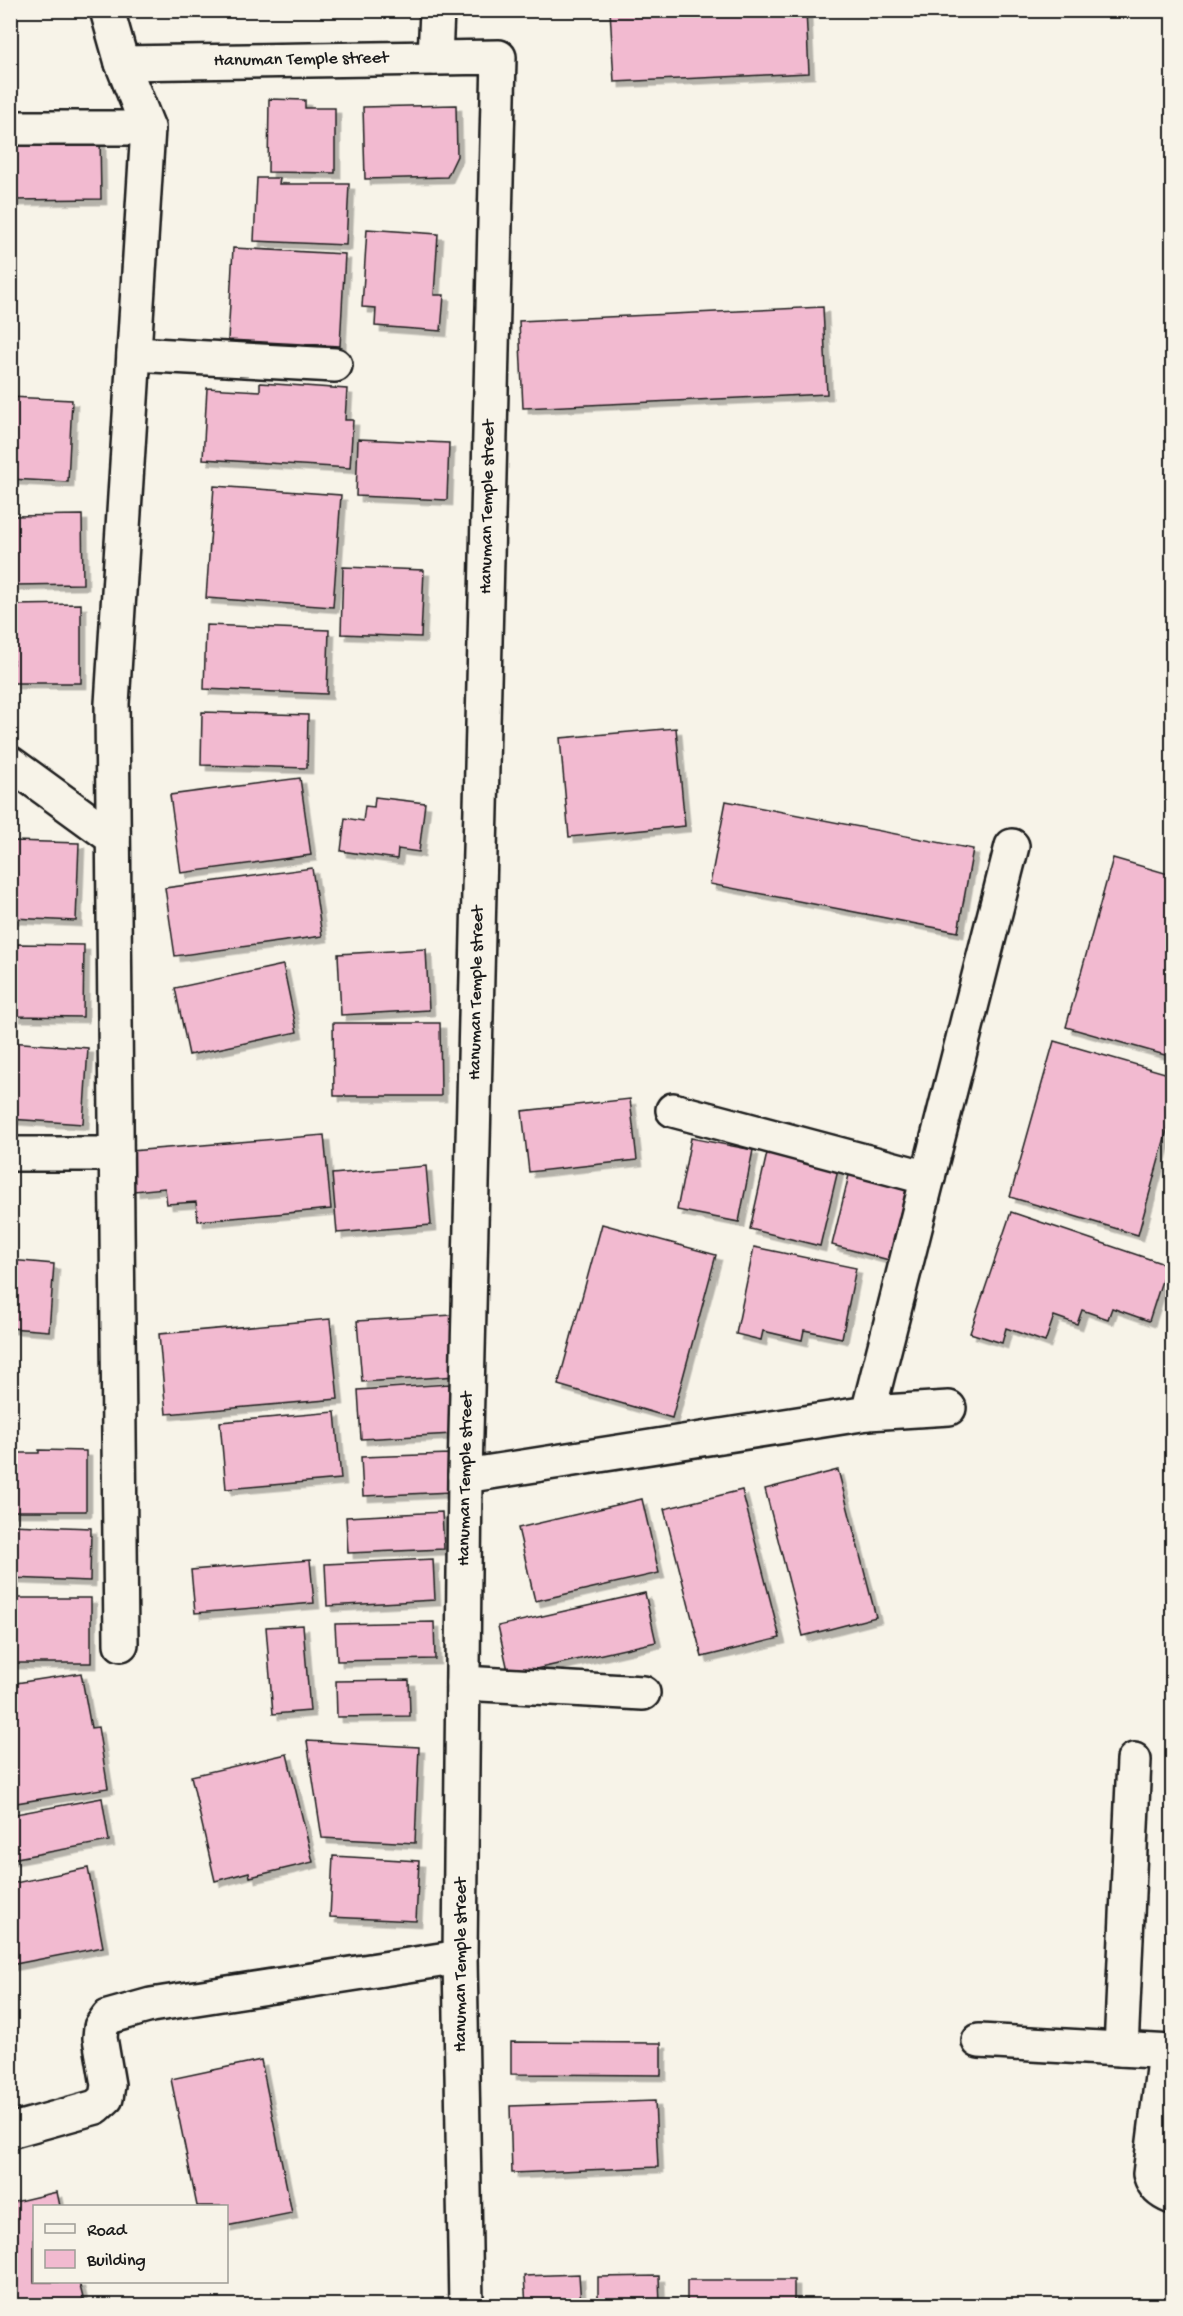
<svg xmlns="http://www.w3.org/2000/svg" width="1183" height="2316" viewBox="0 0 1183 2316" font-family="'Gochi Hand',sans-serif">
<defs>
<filter id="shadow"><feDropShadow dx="5.5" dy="5.5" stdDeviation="0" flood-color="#0004"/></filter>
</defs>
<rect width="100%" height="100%" fill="#f7f3e8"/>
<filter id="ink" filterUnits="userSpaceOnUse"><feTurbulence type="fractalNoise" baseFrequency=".0167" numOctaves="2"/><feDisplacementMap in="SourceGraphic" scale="12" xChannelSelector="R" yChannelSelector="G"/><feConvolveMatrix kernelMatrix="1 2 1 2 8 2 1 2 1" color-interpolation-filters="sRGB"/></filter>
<g filter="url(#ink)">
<g fill="#f2bad0" stroke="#1c1c1c" stroke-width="1.5" filter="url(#shadow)">
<polygon points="610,10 806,10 809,73 614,82"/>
<polygon points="269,99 305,100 305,108 335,108 335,173 268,172"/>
<polygon points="456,105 457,156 447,177 365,179 363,107"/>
<polygon points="100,136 101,199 10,200 10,137"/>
<polygon points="257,178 280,178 279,184 349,184 346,245 254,241"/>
<polygon points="367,229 438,234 434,295 444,295 441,331 375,326 376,308 362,307"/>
<polygon points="233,248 345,254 340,346 228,340"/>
<polygon points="823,307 827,394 523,408 519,321"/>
<polygon points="260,383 347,389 345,420 353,420 350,468 203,459 207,388 260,391"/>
<polygon points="10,397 72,400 68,482 10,479"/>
<polygon points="358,439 449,443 447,500 356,496"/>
<polygon points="214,486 341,495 333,607 206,598"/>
<polygon points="82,515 83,584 14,585 12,516"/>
<polygon points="343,567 424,570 421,637 341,634"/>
<polygon points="81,604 81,683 13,683 13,605"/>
<polygon points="206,625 329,630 327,694 204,689"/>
<polygon points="202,712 308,715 307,768 201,765"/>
<polygon points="676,728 685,826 569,837 560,738"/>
<polygon points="300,778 311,855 181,873 170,795"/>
<polygon points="375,797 425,803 419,852 398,849 397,859 341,851 345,818 363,821 365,806 374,807"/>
<polygon points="726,801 973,849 958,932 710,884"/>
<polygon points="14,841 79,843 76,921 12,918"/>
<polygon points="1113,858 1172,875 1172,1057 1066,1027"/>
<polygon points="312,868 322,936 175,956 165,888"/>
<polygon points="17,944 84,945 83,1017 15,1016"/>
<polygon points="426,949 429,1010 341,1015 338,954"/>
<polygon points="283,965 297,1032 189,1055 175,988"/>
<polygon points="333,1023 440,1023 441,1096 334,1096"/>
<polygon points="1054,1041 1172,1075 1172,1112 1138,1235 1010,1197"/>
<polygon points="10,1042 88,1048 83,1124 10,1119"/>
<polygon points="630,1099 637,1160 529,1172 522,1111"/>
<polygon points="324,1135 331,1209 198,1221 196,1202 167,1204 165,1188 134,1191 131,1151"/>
<polygon points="691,1138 753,1150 739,1222 677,1210"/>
<polygon points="767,1153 838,1170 820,1246 750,1229"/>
<polygon points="426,1166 431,1225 337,1233 332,1174"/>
<polygon points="849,1175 906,1190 889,1260 832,1245"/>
<polygon points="1011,1212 1167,1265 1149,1321 1112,1308 1108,1319 1082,1310 1077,1324 1054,1316 1045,1342 1006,1328 1002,1343 970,1333"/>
<polygon points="602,1224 716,1255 672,1418 558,1385"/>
<polygon points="754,1247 856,1268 842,1338 804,1330 802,1340 763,1331 761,1340 736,1334"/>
<polygon points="10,1260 54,1264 49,1331 10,1328"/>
<polygon points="452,1315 457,1376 362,1382 357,1321"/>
<polygon points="330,1319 338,1399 166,1414 159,1334"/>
<polygon points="449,1384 453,1434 361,1439 358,1390"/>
<polygon points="335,1412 341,1479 226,1489 220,1422"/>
<polygon points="39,1450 86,1451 86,1511 10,1511 10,1453 39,1453"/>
<polygon points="450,1454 452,1492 363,1496 361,1457"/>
<polygon points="838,1470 876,1617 803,1636 765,1489"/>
<polygon points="742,1490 780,1638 702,1657 664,1509"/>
<polygon points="642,1499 659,1573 535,1601 518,1528"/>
<polygon points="442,1512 444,1549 348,1553 346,1517"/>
<polygon points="10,1525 91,1528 90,1581 10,1578"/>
<polygon points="433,1559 435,1600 327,1606 325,1564"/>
<polygon points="310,1560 314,1603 195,1613 191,1570"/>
<polygon points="645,1593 656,1642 509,1675 498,1626"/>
<rect x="10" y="1598" width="81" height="65"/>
<polygon points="434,1622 435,1659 337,1661 335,1624"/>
<polygon points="303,1625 310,1711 273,1714 266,1627"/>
<polygon points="81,1673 91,1728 98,1727 108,1788 10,1804 10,1684"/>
<polygon points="409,1680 410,1716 337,1717 336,1681"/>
<polygon points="307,1741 419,1747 415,1843 322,1838"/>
<polygon points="287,1754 313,1862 250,1877 249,1872 215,1881 191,1776"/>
<polygon points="102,1798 109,1841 11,1859 10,1815"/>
<polygon points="333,1856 419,1861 416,1921 330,1917"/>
<polygon points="88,1868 103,1947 10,1965 10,1884"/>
<polygon points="511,2042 661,2043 661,2075 511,2074"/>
<polygon points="261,2060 292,2213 226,2226 226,2206 197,2206 171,2079"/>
<polygon points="655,2101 658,2167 512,2173 510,2106"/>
<polygon points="57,2192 60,2206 34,2206 34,2282 79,2282 85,2306 10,2306 10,2203"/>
<polygon points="579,2274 581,2306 526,2306 524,2276"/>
<polygon points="659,2276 660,2306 598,2306 598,2277"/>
<rect x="687" y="2280" width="107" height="26"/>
</g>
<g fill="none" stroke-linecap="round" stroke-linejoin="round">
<defs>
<g id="street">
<polyline points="107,10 122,63 148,128 112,704 121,1644"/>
<polyline points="435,58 437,10"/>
<polyline points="122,63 499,57 465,1476 460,1957 466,2306"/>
<polyline points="10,128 148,128"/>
<polyline points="134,354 335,365"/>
<polyline points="10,763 113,838"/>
<polyline points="673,1110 928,1178"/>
<polyline points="10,1154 116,1154"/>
<polyline points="868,1413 949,1408"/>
<polyline points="465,1476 868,1413 1012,846"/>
<polyline points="463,1683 643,1693"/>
<polyline points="979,2041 1172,2052"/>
<polyline points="1121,2049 1134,1760"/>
<path d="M 1165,2052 L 1150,2174 C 1154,2187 1160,2192 1172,2197"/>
<polyline points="10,2131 96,2107 106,2098 108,2085 100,2038 101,2027 108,2017 151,2005 460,1957"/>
</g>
</defs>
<use href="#street" stroke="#1c1c1c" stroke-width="38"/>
<use href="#street" stroke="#f7f3e8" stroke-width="33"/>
</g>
</g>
<g text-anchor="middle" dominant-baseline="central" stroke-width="4.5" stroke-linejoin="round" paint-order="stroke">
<g font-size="18" fill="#1c1c1c" stroke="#f7f3e8">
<text transform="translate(301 60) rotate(-1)">Hanuman Temple street</text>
<text transform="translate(488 507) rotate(-89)">Hanuman Temple street</text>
<text transform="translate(477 993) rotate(-89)">Hanuman Temple street</text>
<text transform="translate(466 1479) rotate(-89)">Hanuman Temple street</text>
<text transform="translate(461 1965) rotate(-90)">Hanuman Temple street</text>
</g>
</g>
<rect width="1183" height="2316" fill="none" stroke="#f7f3e8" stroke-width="36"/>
<rect x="18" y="18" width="1147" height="2280" fill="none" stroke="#1c1c1c" stroke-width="2" filter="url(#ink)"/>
<rect x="33" y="2205" width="195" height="78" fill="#f7f3e8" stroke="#9f9d96" stroke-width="1.5"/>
<rect x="45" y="2224" width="30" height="9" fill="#f7f3e8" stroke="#9f9d96" stroke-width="1.5"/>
<text x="87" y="2235" font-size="18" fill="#1c1c1c">Road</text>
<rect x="45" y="2250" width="30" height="18" fill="#f2bad0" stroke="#9f9d96" stroke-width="1.5"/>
<text x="87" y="2265" font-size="18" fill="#1c1c1c">Building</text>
</svg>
